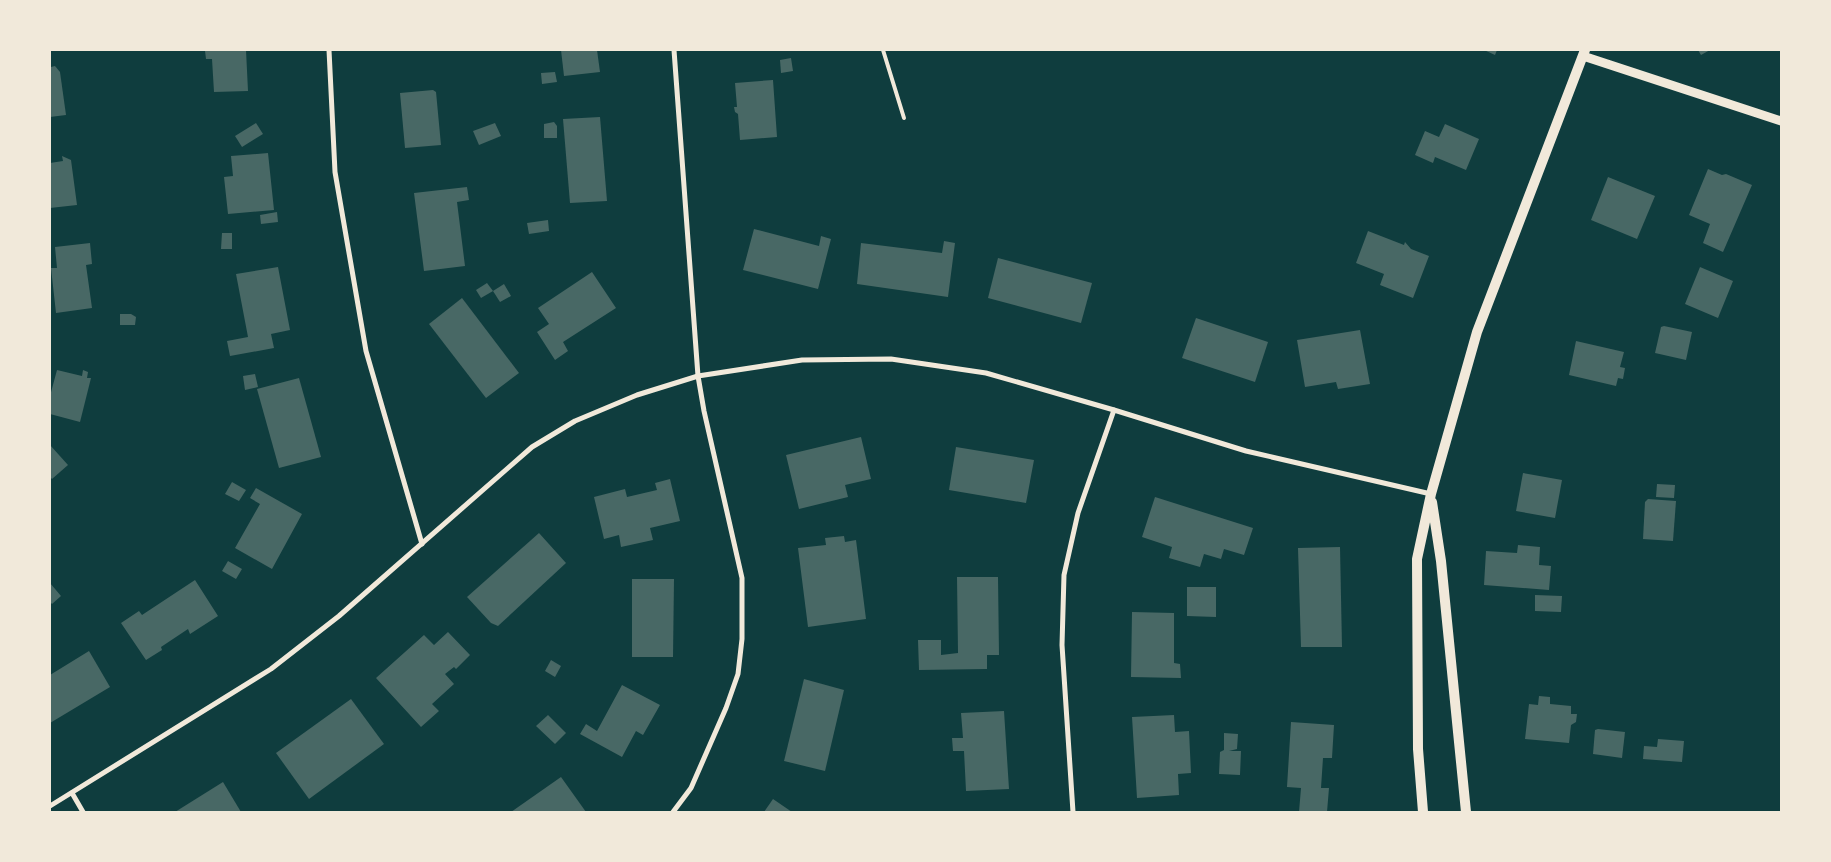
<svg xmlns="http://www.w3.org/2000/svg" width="1831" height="862" viewBox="0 0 1831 862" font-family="'DejaVu Sans',sans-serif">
<rect width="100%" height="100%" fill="#0f3d3e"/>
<g fill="#486865">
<polygon points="235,50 246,50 248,91 214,92 212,59 206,59 205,51"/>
<polygon points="561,50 597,50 600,72 564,76"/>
<polygon points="1484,50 1497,50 1495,55"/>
<polygon points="1698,50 1710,50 1701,55"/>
<polygon points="791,58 793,71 781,73 780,60"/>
<polygon points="55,66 60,72 66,115 50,117 51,67"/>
<polygon points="555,72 557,82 542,84 541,73"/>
<polygon points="773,80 777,137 740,140 738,114 735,112 734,107 737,107 735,83"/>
<polygon points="433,90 436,92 441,145 405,148 400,93"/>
<polygon points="600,117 607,201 570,203 563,119"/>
<polygon points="554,122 557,126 557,138 544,138 544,124"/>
<polygon points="256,123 263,134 242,147 235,136"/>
<polygon points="495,123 501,136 479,145 473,131"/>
<polygon points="1445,124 1479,139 1466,170 1435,157 1433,163 1415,155 1425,131 1439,137"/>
<polygon points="268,153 274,210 228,214 224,177 233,176 231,156"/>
<polygon points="62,156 71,160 77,205 50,208 50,163 63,161"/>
<polygon points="1708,169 1722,175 1726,174 1752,185 1723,252 1703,243 1710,224 1689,215"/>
<polygon points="1608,177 1655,196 1637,239 1591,220"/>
<polygon points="467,187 469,200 457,202 465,266 424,271 414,193"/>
<polygon points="277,212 278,222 261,224 260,215"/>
<polygon points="548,220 549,231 529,234 527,223"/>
<polygon points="754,229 819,246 821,236 831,239 818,289 743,270"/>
<polygon points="1368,231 1404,245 1405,242 1411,249 1429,256 1413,298 1380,285 1384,274 1356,263"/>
<polygon points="222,233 232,233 232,249 221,249"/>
<polygon points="944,241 955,243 948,297 857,284 861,243 942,253"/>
<polygon points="90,243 92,264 86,265 92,308 56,313 51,268 57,268 55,247"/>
<polygon points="998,258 1092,283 1081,323 988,298"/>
<polygon points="278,267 290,330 271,334 274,348 230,356 227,341 248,337 236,274"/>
<polygon points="1700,267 1733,281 1718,318 1685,304"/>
<polygon points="592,272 616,308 563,342 568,351 555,360 537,332 549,324 538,308"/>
<polygon points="487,283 493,291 481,298 476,290"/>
<polygon points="504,284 511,296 500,302 493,291"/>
<polygon points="462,298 519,373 486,398 429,324"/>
<polygon points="120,314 131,314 136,317 135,325 120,325"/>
<polygon points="1196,318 1268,342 1255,382 1182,358"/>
<polygon points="1664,326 1692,332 1686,360 1655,353 1661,327"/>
<polygon points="1360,330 1370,384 1338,389 1336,382 1305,387 1297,340"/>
<polygon points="1576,341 1624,352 1620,367 1625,368 1623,379 1618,378 1616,386 1569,375"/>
<polygon points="57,370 82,376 83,370 88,372 87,378 91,378 80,422 50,414 50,396"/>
<polygon points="255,374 258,387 245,390 243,376"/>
<polygon points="299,378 321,457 279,468 257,389"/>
<polygon points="861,437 871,479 845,485 848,497 799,509 786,455"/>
<polygon points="50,445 68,465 52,479 50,477"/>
<polygon points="956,447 1034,460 1026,503 949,490"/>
<polygon points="1523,473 1562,480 1555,518 1516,511"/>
<polygon points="670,479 680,521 650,528 653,540 621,547 619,535 604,539 594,497 625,489 627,497 657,490 655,483"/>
<polygon points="232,482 246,490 239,501 225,494"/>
<polygon points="1657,484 1675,485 1674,498 1656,497"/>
<polygon points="256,488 302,514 272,569 235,548 260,504 250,498"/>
<polygon points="1155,497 1253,528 1244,555 1224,549 1221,559 1204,554 1200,567 1169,558 1172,547 1142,537"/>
<polygon points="1648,499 1676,501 1673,541 1643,539 1645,502"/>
<polygon points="539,533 566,563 498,626 491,623 467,597"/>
<polygon points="844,536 845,542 856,540 866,619 808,627 798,548 826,545 825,538"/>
<polygon points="1518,545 1540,547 1539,565 1551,566 1549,590 1484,585 1486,551 1517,553"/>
<polygon points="1340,547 1342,647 1301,647 1298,548"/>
<polygon points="228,561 242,569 236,579 222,571"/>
<polygon points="957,577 998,577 999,655 987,655 987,669 919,670 918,640 941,640 941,655 958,653"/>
<polygon points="632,579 674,579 673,657 632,657"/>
<polygon points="195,580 218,616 190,634 188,629 161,647 162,650 146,660 121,623 139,611 142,615"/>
<polygon points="50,583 61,596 52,604 50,602"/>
<polygon points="1187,587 1216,587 1216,617 1187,616"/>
<polygon points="1535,595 1562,596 1561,612 1535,611"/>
<polygon points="1132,612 1174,613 1174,663 1180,664 1181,678 1131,677"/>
<polygon points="448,632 470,655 456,669 454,667 445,674 454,684 432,704 439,711 421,727 376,678 424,635 434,645"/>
<polygon points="89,651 110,687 50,723 50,675"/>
<polygon points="551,660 561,666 555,677 545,671"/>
<polygon points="804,679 844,690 825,771 784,761"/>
<polygon points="622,685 660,705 643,735 636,731 622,757 580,734 586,724 597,731"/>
<polygon points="1539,696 1550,697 1550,704 1571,706 1571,714 1577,714 1576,722 1571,725 1569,743 1525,739 1529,704 1538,705"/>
<polygon points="351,699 384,744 309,799 276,753"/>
<polygon points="1004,711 1009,789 966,791 964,751 953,751 952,738 963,738 961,713"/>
<polygon points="548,715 566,733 555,744 536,726"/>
<polygon points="1174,715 1175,732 1189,731 1191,773 1178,774 1179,795 1137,798 1132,717"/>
<polygon points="1291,722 1334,725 1332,758 1323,758 1321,788 1329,788 1327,812 1299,812 1301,788 1287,787"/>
<polygon points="1598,729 1625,732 1622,758 1593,754 1595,730"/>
<polygon points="1224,733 1238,734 1237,749 1229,751 1241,751 1240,775 1219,774 1220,752 1224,750"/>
<polygon points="1658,739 1684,741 1682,762 1643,759 1644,746 1657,747"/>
<polygon points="561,777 586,812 511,812"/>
<polygon points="223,782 241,812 175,812"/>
<polygon points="773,799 792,812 764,812"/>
</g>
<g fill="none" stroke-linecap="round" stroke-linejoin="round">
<polyline stroke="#f1e9da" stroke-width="4" points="883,50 904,118"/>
<g stroke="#f1e9da" stroke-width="5">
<polyline points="329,50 335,172 366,351 422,544"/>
<polyline points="72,793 83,812"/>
<polyline points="50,806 271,669 339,616 532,447 575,421 637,395 698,376 802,360 891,359 986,373 1114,410 1246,451 1431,494"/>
<polyline points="673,812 691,788 726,708 738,674 742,639 742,578 704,411 698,376 674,50"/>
<polyline points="1073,812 1062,645 1064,575 1078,513 1114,410"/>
</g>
<polyline stroke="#f1e9da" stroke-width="9" points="1583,56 1781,121"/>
<g stroke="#f1e9da" stroke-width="10">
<polyline points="1432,502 1441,561 1466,812"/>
<polyline points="1423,812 1418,749 1417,559 1431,494 1477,332 1585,50"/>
</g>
</g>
<rect width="1831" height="862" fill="none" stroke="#f1e9da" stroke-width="102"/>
</svg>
